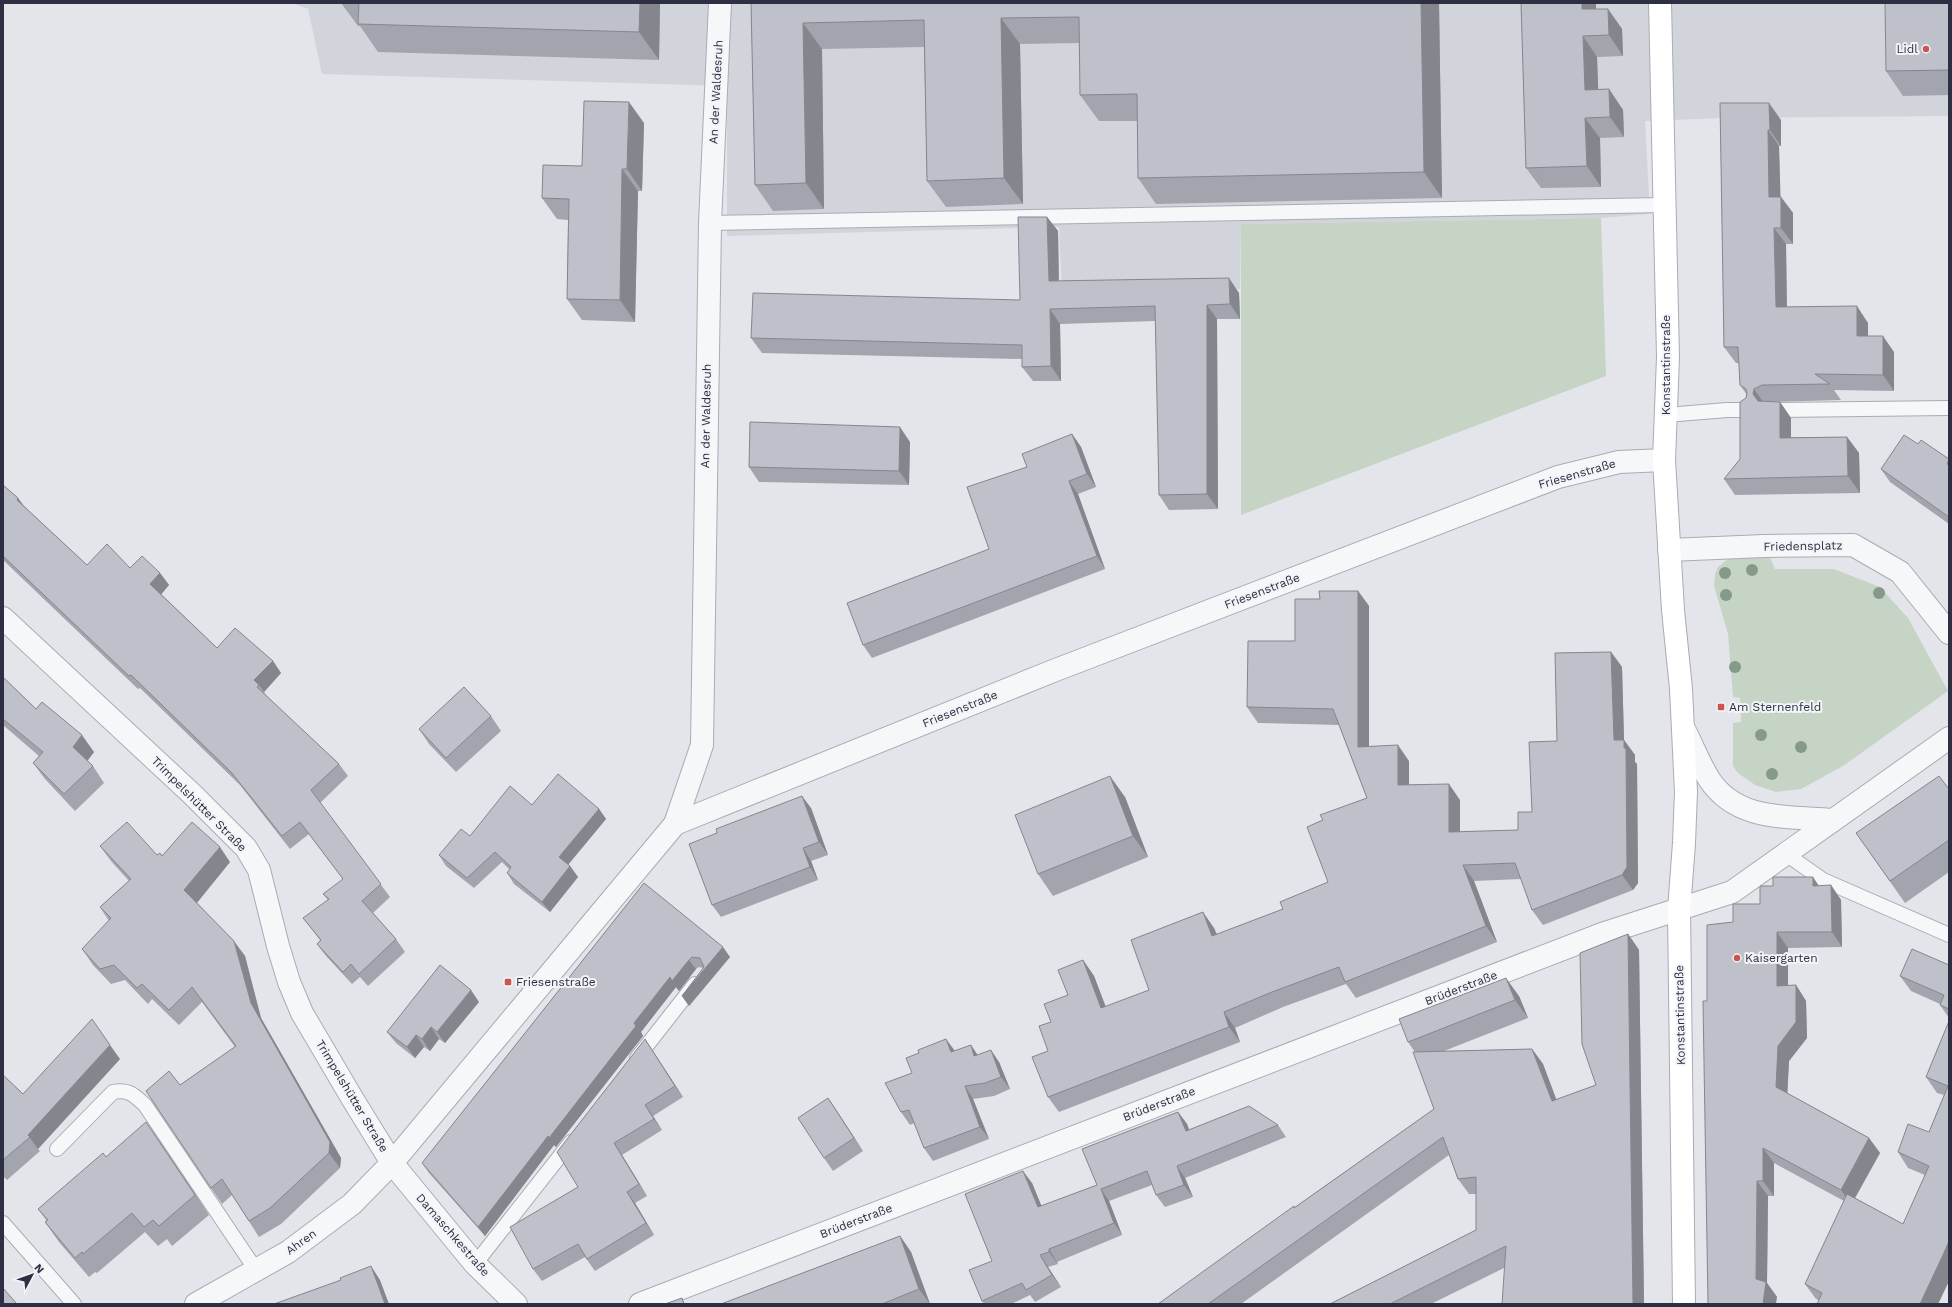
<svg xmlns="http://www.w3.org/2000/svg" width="1952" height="1307" viewBox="0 0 1952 1307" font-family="'Work Sans',sans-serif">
<rect width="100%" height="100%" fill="#e4e5eb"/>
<polygon fill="#d2d4dc" points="292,3 1949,3 1949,116 1725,118 1645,121 1650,214 1601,218 1241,224 1240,289 1062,293 1059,227 727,236 727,86 322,74 308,9"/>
<g fill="#c6d4c5">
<polygon points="1601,218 1606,376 1241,515 1241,224"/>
<polygon points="1768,553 1775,569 1834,569 1880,587 1908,618 1948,691 1843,766 1801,789 1776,792 1755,785 1738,773 1733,766 1733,723 1741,722 1740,698 1733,697 1728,634 1714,586 1715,574 1718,567 1728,559"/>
</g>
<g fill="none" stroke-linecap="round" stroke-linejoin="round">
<defs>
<g id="lane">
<polyline points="710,223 1663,205"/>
<polyline points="1773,410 1949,408"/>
<polyline points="1666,415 1727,410 1750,410"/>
<polyline points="1786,854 1823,880 1949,935"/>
<polyline points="637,1058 695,984"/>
<path d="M 57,1149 L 113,1092 C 129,1089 134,1095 145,1105 L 256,1270"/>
<polyline points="3,1223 74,1304"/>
<polyline points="475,1264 571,1142"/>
</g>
<g id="street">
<polyline points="1669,550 1764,546 1853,545 1900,572 1949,633"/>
<polyline points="3,618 193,795 246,848 259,870 278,946 289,982 302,1013 352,1098 392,1163 475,1264 516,1304"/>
<path d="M 1683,727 C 1692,744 1699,763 1709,779 C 1737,822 1788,816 1833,820"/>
<polyline points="675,824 702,745 710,223 720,3"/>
<polyline points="196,1304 288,1252 352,1204 392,1163 675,824 1053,671 1558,477 1619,462 1664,460"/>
<polyline points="640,1304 1602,934 1732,892 1949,738"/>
</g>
<polyline id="secondary" points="1660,3 1668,357 1664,460 1673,610 1681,689 1686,792 1684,843 1679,910 1684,1304"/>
</defs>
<use href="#lane" stroke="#a9abb5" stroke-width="16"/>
<use href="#street" stroke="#a9abb5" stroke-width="24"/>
<use href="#secondary" stroke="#a9abb5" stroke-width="24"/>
<use href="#lane" stroke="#f6f7f9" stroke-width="14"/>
<use href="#street" stroke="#f6f7f9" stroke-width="22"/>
<use href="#secondary" stroke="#fff" stroke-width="22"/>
</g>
<g fill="#869a8a">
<circle cx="1752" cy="570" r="6"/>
<circle cx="1725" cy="573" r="6"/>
<circle cx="1879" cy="593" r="6"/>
<circle cx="1726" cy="595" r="6"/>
<circle cx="1735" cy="667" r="6"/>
<circle cx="1761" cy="735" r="6"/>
<circle cx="1801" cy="747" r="6"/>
<circle cx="1772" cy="774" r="6"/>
</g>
<g fill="#a3a5ae">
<polygon points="341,3 660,3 659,60 378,52 360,26 358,26"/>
<polygon points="751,3 1439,3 1442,198 1156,204 1138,178 1137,121 1099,121 1080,95 1080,43 1020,44 1023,204 946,207 927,181 924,47 822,49 824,209 773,211 755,185"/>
<polygon points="1521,3 1596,3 1596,9 1608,9 1622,29 1623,56 1597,57 1598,89 1609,89 1623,110 1624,137 1600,138 1601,187 1541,188 1526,168"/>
<polygon points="1949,3 1949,95 1903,96 1886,71"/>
<polygon points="1720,103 1781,120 1781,146 1779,146 1780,197 1781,197 1793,213 1793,244 1786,244 1787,307 1868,323 1868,336 1894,352 1894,391 1834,390 1841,400 1772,402 1780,402 1791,418 1791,437 1847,437 1859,453 1860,493 1735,495 1724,479 1740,459 1747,395 1740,385 1739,363 1736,363 1724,347"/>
<polygon points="644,123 642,191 638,191 635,322 582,320 567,299 568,220 557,219 542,198 582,166"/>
<polygon points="1047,217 1058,231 1059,281 1239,293 1240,319 1217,319 1218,509 1169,510 1159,495 1156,321 1060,324 1061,381 1033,381 1022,367 1022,359 762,353 751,338 1020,300"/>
<polygon points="1072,434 1081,447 1096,487 1078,494 1105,569 872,658 863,645 989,549 1027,467"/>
<polygon points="910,442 909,485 759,482 749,467"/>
<polygon points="1918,444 1949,459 1949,524 1890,482 1881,469"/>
<polygon points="3,485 18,498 24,506 87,565 130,568 160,573 169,585 161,594 217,648 273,661 281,673 264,692 267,697 339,764 348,776 320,803 390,897 373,913 396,939 405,952 368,986 360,977 352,984 326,956 317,944 320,940 303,918 328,900 323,894 343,879 309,834 290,849 240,785 140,688 138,689 3,560"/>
<polygon points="1358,591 1369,606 1369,746 1409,761 1409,785 1460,800 1460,832 1518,830 1532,812 1557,741 1611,652 1622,667 1624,740 1635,755 1635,762 1637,764 1638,883 1633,890 1543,925 1532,910 1521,879 1474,881 1497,942 1356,998 1346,984 1283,1007 1235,1028 1240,1042 1059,1112 1048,1097 1048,1051 1051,1022 1068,995 1083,960 1094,976 1106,1007 1149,990 1214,928 1217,934 1283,909 1328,882 1323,820 1367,798 1339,725 1258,723 1247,707 1295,641 1320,599"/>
<polygon points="3,677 36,709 94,752 87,761 93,766 104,783 75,811 45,779 33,763 39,756 3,725"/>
<polygon points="491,716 501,731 456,772 429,744 419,729"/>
<polygon points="1949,789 1949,872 1905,903 1856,833"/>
<polygon points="1125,797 1148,857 1053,896 1038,874"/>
<polygon points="532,805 599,809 606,819 568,865 570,866 578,877 550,912 514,884 507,873 510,870 502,862 474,888 446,866 439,855 470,836"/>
<polygon points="811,808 828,855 811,861 818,880 721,917 712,905"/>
<polygon points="100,846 162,856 230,862 197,903 245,956 261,1018 341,1158 340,1168 281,1224 259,1237 232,1195 222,1204 211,1188 180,1085 235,1047 202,1002 179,1025 152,999 148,1004 125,980 111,984 93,965 82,949 109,921 100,907 129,881 111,861"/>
<polygon points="644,883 730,957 689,1006 682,996 703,968 699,967 696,969 679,991 676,987 641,1032 643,1036 556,1147 554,1145 485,1236 429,1173 422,1163"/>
<polygon points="1831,885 1841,900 1842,947 1788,948 1788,986 1796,985 1806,1001 1807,1038 1789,1061 1787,1093 1869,1138 1880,1153 1855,1198 1903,1224 1925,1175 1908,1168 1898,1152 1929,1132 1944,1095 1937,1093 1926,1077 1949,1021 1949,1281 1938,1304 1819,1300 1816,1299 1805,1284 1844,1201 1774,1163 1774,1196 1768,1196 1767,1283 1777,1297 1708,1304 1707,1001 1733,922 1760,904 1819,886"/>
<polygon points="1628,934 1639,950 1644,1304 1504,1268 1431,1304 1330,1304 1476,1230 1476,1194 1469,1194 1458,1179 1449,1155 1241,1304 1158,1304 1434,1109 1415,1052 1408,1042 1519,996 1528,1018 1444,1051 1532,1049 1543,1064 1556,1100 1596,1085"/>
<polygon points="1949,965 1949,1018 1940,1005 1940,1004 1911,991 1900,976"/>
<polygon points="479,1002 445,1043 439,1039 430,1051 424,1047 415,1058 396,1043 387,1032"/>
<polygon points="645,1039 683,1097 653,1116 662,1130 622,1155 647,1196 635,1203 654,1235 595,1271 585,1257 542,1281 533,1269 578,1187"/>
<polygon points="971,1045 977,1055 999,1062 1010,1089 994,1096 973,1099 989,1139 933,1161 924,1148 914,1123 910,1125 901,1112 912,1073 955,1051"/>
<polygon points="120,1059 38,1149 40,1151 7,1180 3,1176 3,1075 23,1094"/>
<polygon points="828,1098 863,1151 833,1171 824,1158"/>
<polygon points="1178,1112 1187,1124 1189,1130 1278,1125 1286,1137 1185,1178 1193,1197 1165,1207 1156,1195 1152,1185 1109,1201 1122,1235 1057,1262 1058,1264 1048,1267 1061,1287 1035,1302 1030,1295 1011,1304 984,1304 982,1301 992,1261 1032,1183 1041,1206 1097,1185"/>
<polygon points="160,1142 209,1215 172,1246 167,1239 158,1246 145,1232 97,1273 95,1272 89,1277 59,1242 45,1222 47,1221 38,1209 106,1157"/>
<polygon points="900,1236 911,1252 930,1304 721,1304"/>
</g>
<g fill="#85868d">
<polygon points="640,3 660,3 659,60 639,32"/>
<polygon points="1421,3 1439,3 1442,198 1424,172"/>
<polygon points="1582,3 1596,3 1596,30 1582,9"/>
<polygon points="1608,9 1622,29 1623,56 1609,35"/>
<polygon points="1001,18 1020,44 1023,204 1004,178"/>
<polygon points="803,23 822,49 824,209 806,183"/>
<polygon points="1583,36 1597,57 1599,110 1585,90"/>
<polygon points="1609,89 1623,110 1624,137 1610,117"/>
<polygon points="629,102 644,123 642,191 627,169"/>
<polygon points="1769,103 1781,120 1781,146 1770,130"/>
<polygon points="1585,118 1600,138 1601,187 1587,166"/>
<polygon points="1768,130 1779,146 1781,213 1769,197"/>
<polygon points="622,169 638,191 635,322 620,300"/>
<polygon points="1781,197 1793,213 1793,244 1781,228"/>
<polygon points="1047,217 1058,231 1059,296 1049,281"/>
<polygon points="1774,228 1786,244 1787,323 1776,307"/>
<polygon points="1229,278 1239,293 1240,319 1230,304"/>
<polygon points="1207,305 1217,319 1218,509 1207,494"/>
<polygon points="1857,306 1868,323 1868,353 1857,336"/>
<polygon points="1050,309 1060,324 1061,381 1051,366"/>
<polygon points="1883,336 1894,352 1894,391 1883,375"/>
<polygon points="1754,389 1766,406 1765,410 1753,394"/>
<polygon points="1780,402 1791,418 1791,454 1780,438"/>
<polygon points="900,427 910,442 909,485 899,471"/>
<polygon points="1072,434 1081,447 1096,487 1087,474"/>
<polygon points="1847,437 1859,453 1860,493 1848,476"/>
<polygon points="1069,481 1078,494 1105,569 1097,556"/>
<polygon points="18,498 27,511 17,500"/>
<polygon points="160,573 169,585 159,597 150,584"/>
<polygon points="1358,591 1369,606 1369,762 1358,747"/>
<polygon points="1611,652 1622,667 1624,740 1635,755 1635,762 1637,764 1638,883 1633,890 1622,875 1614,740"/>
<polygon points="273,661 281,673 264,692 259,685 254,680"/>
<polygon points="82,735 94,752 85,764 73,747"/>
<polygon points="1398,745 1409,761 1409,801 1398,785"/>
<polygon points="1110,776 1125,797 1148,857 1133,836"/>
<polygon points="1449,784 1460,800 1460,848 1449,832"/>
<polygon points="802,796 811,808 828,855 819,842"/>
<polygon points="599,809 606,819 566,867 559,857"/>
<polygon points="220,847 230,862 195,905 184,890"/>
<polygon points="803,848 811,861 818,880 810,867"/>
<polygon points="1463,865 1474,881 1497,942 1486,926"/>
<polygon points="570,866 578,877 550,912 542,902"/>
<polygon points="1813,877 1823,892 1813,886"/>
<polygon points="1831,885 1841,900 1842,947 1832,932"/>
<polygon points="1203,912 1214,928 1223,952 1212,936"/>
<polygon points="1777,932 1788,948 1788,1001 1777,986"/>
<polygon points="1628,934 1639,950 1644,1304 1633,1304"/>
<polygon points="234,941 245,956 261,1018 341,1158 340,1168 329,1153 251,1003"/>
<polygon points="723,947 730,957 689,1006 682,996"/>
<polygon points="689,960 696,969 679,991 676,987 641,1032 643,1036 556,1147 554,1145 485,1236 478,1227 634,1023 670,977"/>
<polygon points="1083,960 1094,976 1112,1024 1101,1008"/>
<polygon points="1506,978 1519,996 1528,1018 1515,1000"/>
<polygon points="1796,985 1806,1001 1807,1038 1789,1061 1787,1102 1776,1087 1778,1046"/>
<polygon points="471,990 479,1002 445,1043 437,1032"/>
<polygon points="1224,1012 1235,1028 1240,1042 1229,1027"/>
<polygon points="431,1027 439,1039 430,1051 422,1039"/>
<polygon points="416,1035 424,1047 415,1058 407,1047"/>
<polygon points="645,1039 653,1051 683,1097 675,1086"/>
<polygon points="946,1039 955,1051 951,1052"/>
<polygon points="110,1045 120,1059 38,1149 28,1135"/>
<polygon points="971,1045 979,1057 974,1056"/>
<polygon points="1532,1049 1543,1064 1563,1117 1552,1101"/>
<polygon points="991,1050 999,1062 1010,1089 1001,1077"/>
<polygon points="965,1086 973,1099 989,1139 980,1127"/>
<polygon points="828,1098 837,1111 863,1151 854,1138"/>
<polygon points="645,1105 653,1116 662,1130 654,1119"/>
<polygon points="1178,1112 1187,1124 1194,1143 1186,1131"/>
<polygon points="146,1122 160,1142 209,1215 195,1195"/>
<polygon points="1869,1138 1880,1153 1851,1205 1841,1190"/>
<polygon points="614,1143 622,1155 647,1196 639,1184"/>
<polygon points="1763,1148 1774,1163 1774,1196 1763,1181"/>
<polygon points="1177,1166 1185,1178 1193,1197 1184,1185"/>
<polygon points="1023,1171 1032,1183 1047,1219 1038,1207"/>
<polygon points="1757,1181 1768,1196 1767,1283 1777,1297 1776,1304 1763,1304 1756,1279"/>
<polygon points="1101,1189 1109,1201 1122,1235 1114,1223"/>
<polygon points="627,1192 635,1203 654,1235 646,1223"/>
<polygon points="900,1236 911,1252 930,1304 919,1289"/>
<polygon points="1949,1241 1949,1281 1938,1304 1920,1304"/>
<polygon points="1049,1249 1057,1262 1058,1264 1049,1252"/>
<polygon points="1040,1255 1048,1267 1061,1287 1052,1275"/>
<polygon points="371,1266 380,1280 389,1304 385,1304"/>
</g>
<g fill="#bec0ca" stroke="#85868d">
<polygon points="359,3 640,3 639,32 358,24"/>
<polygon points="751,3 1421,3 1424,172 1138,178 1137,94 1080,95 1079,17 1001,18 1004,178 927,181 924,20 803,23 806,183 755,185"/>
<polygon points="1521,3 1582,3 1582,9 1608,9 1609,35 1583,36 1585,90 1609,89 1610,117 1585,118 1587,166 1526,168"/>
<polygon points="1885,3 1949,3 1949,70 1886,71"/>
<polygon points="584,101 629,102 627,169 622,169 620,300 567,299 569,199 542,198 543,165 582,166"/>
<polygon points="1720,103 1769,103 1770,130 1768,130 1769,197 1781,197 1781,228 1774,228 1776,307 1857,306 1857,336 1883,336 1883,375 1815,374 1830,384 1762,385 1754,389 1753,394 1758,401 1780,402 1780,438 1847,437 1848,476 1724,479 1740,459 1740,402 1746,398 1747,393 1746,389 1740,385 1738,347 1724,347"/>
<polygon points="1018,217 1047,217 1049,281 1229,278 1230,304 1207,305 1207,494 1159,495 1155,306 1050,309 1051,366 1022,367 1022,345 751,338 753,293 1020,300"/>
<polygon points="750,422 900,427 899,471 749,467"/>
<polygon points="1072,434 1087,474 1069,481 1097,556 863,645 847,603 989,549 967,487 1027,467 1022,454"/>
<polygon points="1904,435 1918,444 1921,440 1949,459 1949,460 1947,464 1949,465 1949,517 1881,469"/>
<polygon points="3,485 18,498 17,500 87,565 107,544 130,568 142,556 160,573 150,584 217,648 235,628 273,661 254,680 259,685 257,687 339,764 311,790 381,884 362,901 396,939 359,974 351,964 343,972 317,944 321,940 303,918 329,899 323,894 343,879 300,822 282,836 231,772 131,675 129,676 3,556"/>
<polygon points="1319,591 1358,591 1358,747 1398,745 1398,785 1449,784 1449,832 1518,830 1518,812 1532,812 1529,742 1557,741 1555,653 1611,652 1614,740 1624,740 1624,748 1626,748 1627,867 1622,875 1532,910 1515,863 1463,865 1486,926 1345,982 1339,967 1272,992 1224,1012 1229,1027 1048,1097 1032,1057 1048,1051 1039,1026 1051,1022 1044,1004 1068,995 1058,970 1083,960 1101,1008 1149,990 1131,940 1203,912 1212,936 1283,909 1280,902 1328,882 1307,827 1323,820 1320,815 1367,798 1333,709 1247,707 1248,641 1295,641 1295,599 1320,599"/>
<polygon points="3,677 36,709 42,702 82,735 73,747 93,766 64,794 33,763 43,752 3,719"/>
<polygon points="464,687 491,716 446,758 419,729"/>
<polygon points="558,774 599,809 559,857 570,866 542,902 507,873 511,867 495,852 467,878 439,855 461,829 470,836 510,786 532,805"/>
<polygon points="1110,776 1133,836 1038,874 1015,815"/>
<polygon points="1939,776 1949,789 1949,840 1890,881 1856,833"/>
<polygon points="802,796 819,842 803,848 810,867 712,905 689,844 717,833 716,829"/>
<polygon points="127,822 157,855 160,853 162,856 192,822 220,847 184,890 234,941 251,1003 330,1142 329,1153 270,1208 249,1221 222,1179 211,1188 146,1091 169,1071 180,1085 236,1046 192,987 169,1010 142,984 137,988 114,965 100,969 82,949 111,918 100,907 131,879 100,846"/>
<polygon points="1773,877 1813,877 1813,886 1831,885 1832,932 1777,932 1777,986 1796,985 1796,1022 1778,1046 1776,1087 1869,1138 1841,1190 1763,1148 1763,1181 1757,1181 1756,1279 1766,1282 1763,1304 1708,1304 1703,1001 1707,1001 1707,925 1733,922 1733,904 1760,904 1760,886 1773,886"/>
<polygon points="644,883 723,947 682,996 704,967 700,958 692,957 689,960 672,981 670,977 634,1023 636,1026 549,1138 548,1136 478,1227 422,1163"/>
<polygon points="1628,934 1633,1304 1502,1304 1506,1246 1390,1304 1330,1304 1476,1230 1476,1177 1458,1179 1443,1137 1208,1304 1158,1304 1294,1206 1294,1208 1434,1109 1413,1052 1532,1049 1552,1101 1596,1085 1582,1044 1580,953"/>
<polygon points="1912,949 1949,965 1949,1009 1940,1005 1944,995 1900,976"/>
<polygon points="440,965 471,990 437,1032 431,1027 422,1039 416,1035 407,1047 387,1032"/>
<polygon points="1506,978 1515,1000 1408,1042 1399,1019"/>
<polygon points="92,1019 110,1045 28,1135 30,1137 3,1160 3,1075 23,1094"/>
<polygon points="1949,1021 1949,1241 1943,1255 1920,1304 1817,1304 1822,1293 1805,1284 1847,1194 1903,1224 1929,1166 1898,1152 1908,1124 1929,1132 1948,1086 1926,1077"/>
<polygon points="645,1039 675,1086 645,1105 654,1119 614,1143 639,1184 627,1192 646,1223 587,1259 578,1244 533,1269 510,1227 578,1187 557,1152"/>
<polygon points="946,1039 951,1052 971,1045 974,1056 991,1050 1001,1077 985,1083 965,1086 980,1127 924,1148 909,1110 901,1112 885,1083 912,1073 906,1058 919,1053 918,1050"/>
<polygon points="828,1098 854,1138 824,1158 798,1118"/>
<polygon points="1249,1106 1278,1125 1177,1166 1184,1185 1156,1195 1147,1171 1101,1189 1114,1223 1049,1249 1049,1252 1040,1255 1052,1275 1026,1290 1022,1283 982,1301 969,1270 992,1261 965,1194 1023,1171 1038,1207 1097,1185 1082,1149 1178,1112 1186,1131"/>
<polygon points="146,1122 195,1195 159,1226 153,1220 144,1227 132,1213 83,1254 82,1252 75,1258 45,1222 48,1220 38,1209 103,1153 106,1157"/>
<polygon points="900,1236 919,1289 882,1304 721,1304"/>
<polygon points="371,1266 385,1304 274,1304 341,1280 340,1278"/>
<polygon points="3,1288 17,1304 3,1304"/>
<polygon points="682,1298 684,1304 665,1304"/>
</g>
<g fill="#c75651" stroke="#f3f4f8" stroke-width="1.5">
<circle cx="1926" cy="49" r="4"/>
<rect x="1717" y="703" width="8" height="8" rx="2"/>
<circle cx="1737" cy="958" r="4"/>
<rect x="504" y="978" width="8" height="8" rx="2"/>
</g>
<g text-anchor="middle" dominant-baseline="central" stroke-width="4" stroke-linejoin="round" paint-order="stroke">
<g font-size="12" fill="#2c3042" stroke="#f3f4f8" text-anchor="start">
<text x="1918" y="49" text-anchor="end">Lidl</text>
<text x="1729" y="707">Am Sternenfeld</text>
<text x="1745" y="958">Kaisergarten</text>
<text x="516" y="982">Friesenstraße</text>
</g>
<g font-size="12" fill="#2c3042" stroke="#f3f4f8">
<text transform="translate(716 92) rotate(-87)">An der Waldesruh</text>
<text transform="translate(1666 365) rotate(-90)">Konstantinstraße</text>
<text transform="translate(706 416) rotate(-89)">An der Waldesruh</text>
<text transform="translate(1577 474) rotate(-16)">Friesenstraße</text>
<text transform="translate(1803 546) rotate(-1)">Friedensplatz</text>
<text transform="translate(1262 591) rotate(-21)">Friesenstraße</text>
<text transform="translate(960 709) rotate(-22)">Friesenstraße</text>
<text transform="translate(199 804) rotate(45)">Trimpelshütter Straße</text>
<text transform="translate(1461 988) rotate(-21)">Brüderstraße</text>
<text transform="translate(1680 1015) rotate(-91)">Konstantinstraße</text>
<text transform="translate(352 1096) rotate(59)">Trimpelshütter Straße</text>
<text transform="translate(1159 1104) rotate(-21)">Brüderstraße</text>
<text transform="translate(856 1221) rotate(-21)">Brüderstraße</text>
<text transform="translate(453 1235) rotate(49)">Damaschkestraße</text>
<text transform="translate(301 1242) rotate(-36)">Ahren</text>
</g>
</g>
<rect width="1952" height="1307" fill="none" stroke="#2c3042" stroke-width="8"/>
<g transform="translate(32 1275) rotate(49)" stroke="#f3f4f8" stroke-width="3" paint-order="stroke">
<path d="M0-3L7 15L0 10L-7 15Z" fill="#2c3042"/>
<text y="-6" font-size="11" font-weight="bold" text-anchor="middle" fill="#2c3042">N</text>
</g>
</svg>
